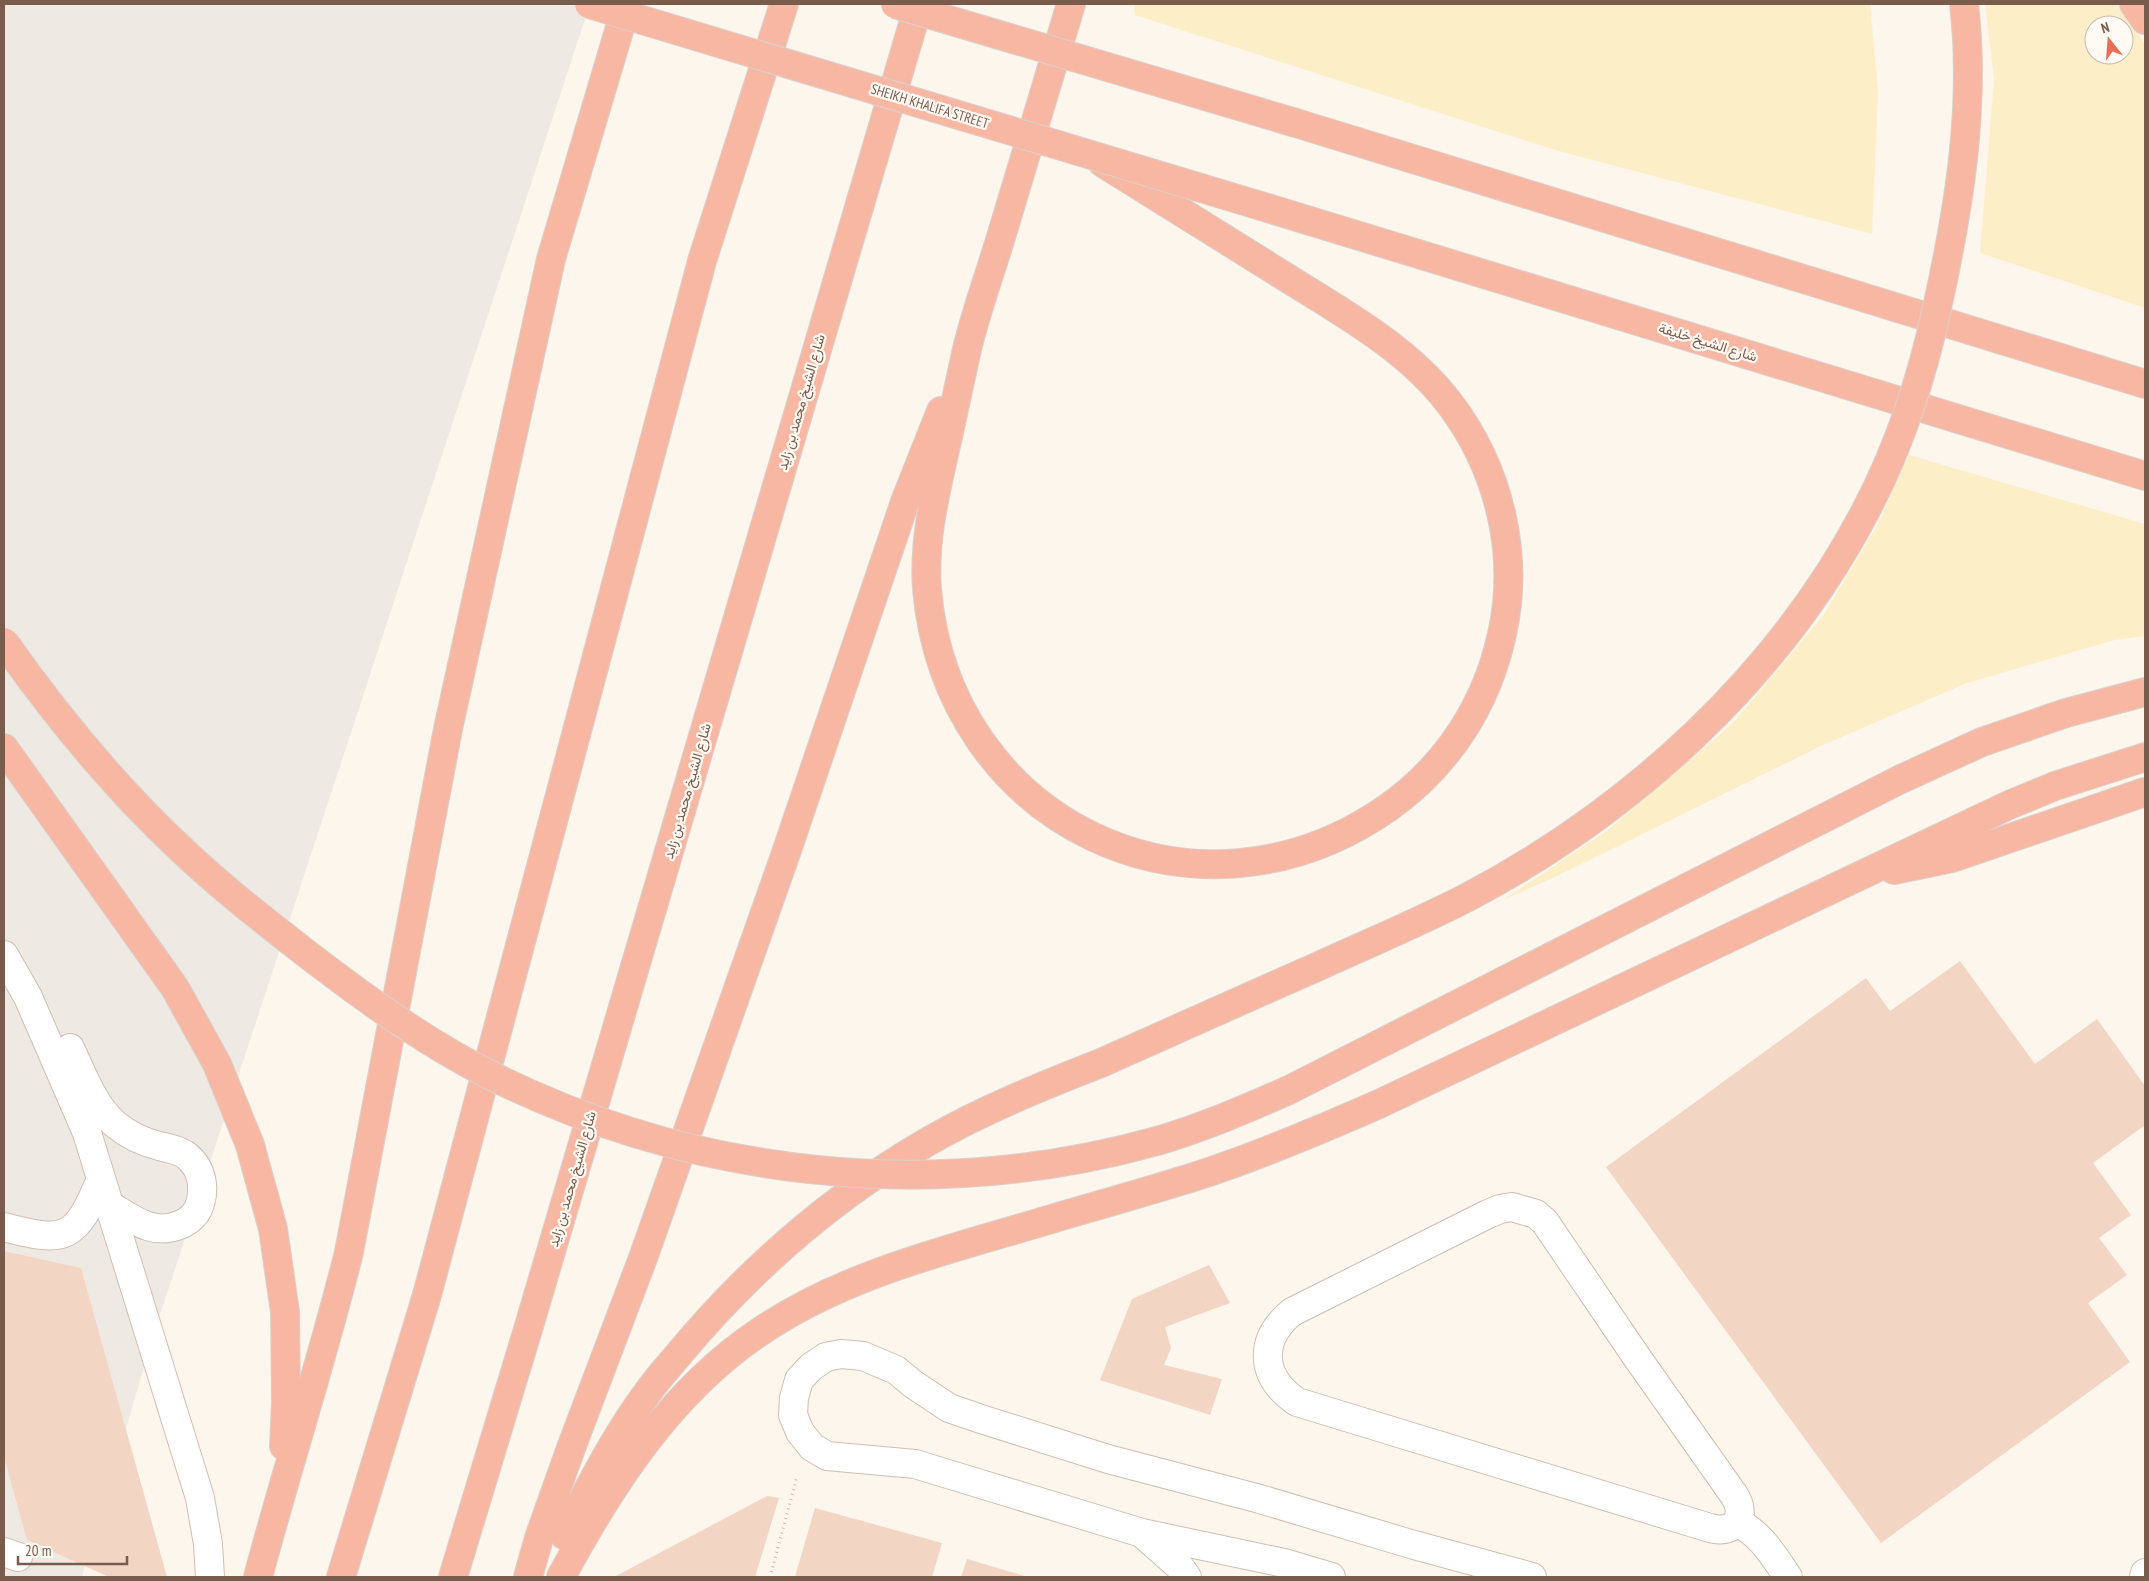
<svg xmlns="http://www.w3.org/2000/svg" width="2149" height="1581" viewBox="0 0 2149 1581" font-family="'PT Sans Narrow',Vazirmatn,sans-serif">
<rect width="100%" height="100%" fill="#fdf6ec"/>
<polygon fill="#efe9e4" points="4,4 590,4 155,1330 82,1577 4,1577"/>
<g fill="#fcefc7" fill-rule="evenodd">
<polygon points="1134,4 1870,4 1878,91 1872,234 1555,150 1135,15"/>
<path d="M 1985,4 L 2117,4 L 2145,44 L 2145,308 L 1980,253 L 1994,80 ZM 2094,25 L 2124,25 L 2124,55 L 2094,55 Z"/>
<polygon points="1909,455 2145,524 2145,636 2115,640 1967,683 1821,746 1555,877 1503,900 1608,830 1731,725 1823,616 1878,524"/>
</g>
<g fill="#f3d5c3">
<polygon points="1960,961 2035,1064 2097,1019 2145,1086 2145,1125 2093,1163 2131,1215 2099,1238 2127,1275 2088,1303 2130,1362 1881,1543 1606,1167 1866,978 1890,1011"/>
<polygon points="4,1251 81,1268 167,1577 109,1577 27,1540 4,1457"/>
<polygon points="1209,1265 1230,1303 1165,1327 1171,1348 1164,1365 1222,1379 1210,1415 1100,1380 1132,1299"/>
<polygon points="767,1496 779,1498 755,1577 614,1577"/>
<polygon points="815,1508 942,1543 932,1577 795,1577"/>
<polygon points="967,1559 1028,1577 961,1577"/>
</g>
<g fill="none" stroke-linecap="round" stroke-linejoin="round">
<defs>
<g id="minor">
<polyline points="4,955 28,997 87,1133 200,1498 208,1544 210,1577"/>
<path d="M 70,1048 C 82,1073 93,1105 115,1124 C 127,1134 143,1142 159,1146 C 168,1148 179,1150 187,1156 C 203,1169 206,1191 198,1209 C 195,1215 188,1221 182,1224 C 153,1237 133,1219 109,1205"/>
<path d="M 1512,1207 L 1536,1214 L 1545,1222 L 1636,1356 L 1734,1495 C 1748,1516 1735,1535 1710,1528 L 1297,1402 C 1260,1377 1258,1340 1292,1312 L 1488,1214 L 1500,1209 Z"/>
<path d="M 4,1227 C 67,1244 76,1239 101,1179"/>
<path d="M 1737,1522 C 1761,1534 1773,1555 1788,1577"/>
<polyline points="1145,1536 1179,1566 1187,1577"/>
<polyline points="4,1552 18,1557"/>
<polyline points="1331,1577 1284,1563 1142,1533 915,1464 827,1456 812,1447 800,1432 793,1415 794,1398 799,1380 811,1367 826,1357 841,1354 863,1356 896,1370 913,1384 949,1408 981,1419 1108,1459 1260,1499 1414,1545 1532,1577"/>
<polyline points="2144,1577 2145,1573"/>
</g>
<g id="highway">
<path d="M 1071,4 C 1049,78 1026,153 1004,227 C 992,268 977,308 967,349 C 961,376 955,404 949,432 C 938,483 923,535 927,589 C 947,823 1196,943 1389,807 C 1448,765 1487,704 1502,634 C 1520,554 1499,469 1450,404 C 1409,350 1348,316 1292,281 C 1229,241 1166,202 1103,163"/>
<polyline points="2134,4 2145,20"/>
<polyline points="1296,123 2145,384"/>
<polyline points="1271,209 2145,476"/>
<polyline points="4,748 175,988 217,1064 250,1145 273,1229 285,1312 286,1402 284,1446"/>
<polyline points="1894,870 1952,858 2145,792"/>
<polyline points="1289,1090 1901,779 1982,742 2066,713 2145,692"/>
<path d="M 564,1535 C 590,1487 615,1436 648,1392 C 657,1379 669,1366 679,1354 C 749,1270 834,1196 929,1141 C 983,1110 1042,1086 1101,1063"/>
<path d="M 258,1577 C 287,1468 322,1361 349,1252 L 448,729 L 551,259 L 627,4"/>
<polyline points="341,1577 427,1295 702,261 784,4"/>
<polyline points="453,1577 529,1326 919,4"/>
<polyline points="528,1577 539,1538 571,1448 643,1258 786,853 906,499 941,411"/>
<path d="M 561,1577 C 611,1484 671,1391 761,1331 C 850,1271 957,1248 1058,1217 C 1106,1203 1153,1190 1200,1175 C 1261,1155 1320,1130 1379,1104 L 2009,805 L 2055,786 L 2145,757"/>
</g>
</defs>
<use href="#minor" stroke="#d1beb0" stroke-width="30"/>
<use href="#highway" stroke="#dad1cd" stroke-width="30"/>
<polyline stroke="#d9b8a5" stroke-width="3" stroke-dasharray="1 4" stroke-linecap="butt" points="770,1577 797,1477"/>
<use href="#minor" stroke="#fff" stroke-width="28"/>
<use href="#highway" stroke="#f7b7a3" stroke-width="28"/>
<defs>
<g id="highway-bridge">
<polyline points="589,4 1271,209"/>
<polyline points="895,4 1296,123"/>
<path d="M 4,642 C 57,717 116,789 183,851 C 221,887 262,919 303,951 C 363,997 423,1041 490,1075 C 696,1178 934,1203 1157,1141 C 1202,1128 1246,1109 1289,1090"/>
<path d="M 1101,1063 C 1173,1031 1246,998 1319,966 C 1369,943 1420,922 1468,897 C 1633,810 1779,676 1865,512 C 1899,448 1922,378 1937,308 C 1959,208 1976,106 1964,4"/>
</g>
</defs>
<use href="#highway-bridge" stroke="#dad1cd" stroke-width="30" stroke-linecap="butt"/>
<use href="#highway-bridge" stroke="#f7b7a3" stroke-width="28"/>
</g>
<g text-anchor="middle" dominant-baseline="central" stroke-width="4.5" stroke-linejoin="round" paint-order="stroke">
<g font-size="14" fill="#7a5c4d" stroke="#fffaf3">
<text transform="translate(930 106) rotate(17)">SHEIKH KHALIFA STREET</text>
<text transform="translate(1708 342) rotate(17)">شارع الشيخ خليفة</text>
<text transform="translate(801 402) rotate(-74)">شارع الشيخ محمد بن زايد</text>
<text transform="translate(687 791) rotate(-74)">شارع الشيخ محمد بن زايد</text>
<text transform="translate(572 1179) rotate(-74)">شارع الشيخ محمد بن زايد</text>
</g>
</g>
<rect width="2149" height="1581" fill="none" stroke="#7a5c4d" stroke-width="10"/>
<g transform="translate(2109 40) rotate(343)"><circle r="24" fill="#fffaf3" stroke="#cabbb1"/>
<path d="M0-4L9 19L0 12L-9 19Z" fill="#e76f51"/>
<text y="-8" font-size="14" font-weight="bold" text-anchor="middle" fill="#7a5c4d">N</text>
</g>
<path d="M18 1556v8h109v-8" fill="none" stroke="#7a5c4d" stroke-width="2.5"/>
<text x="25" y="1556" font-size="15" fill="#7a5c4d" stroke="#fffaf3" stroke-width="4" paint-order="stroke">20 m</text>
</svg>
